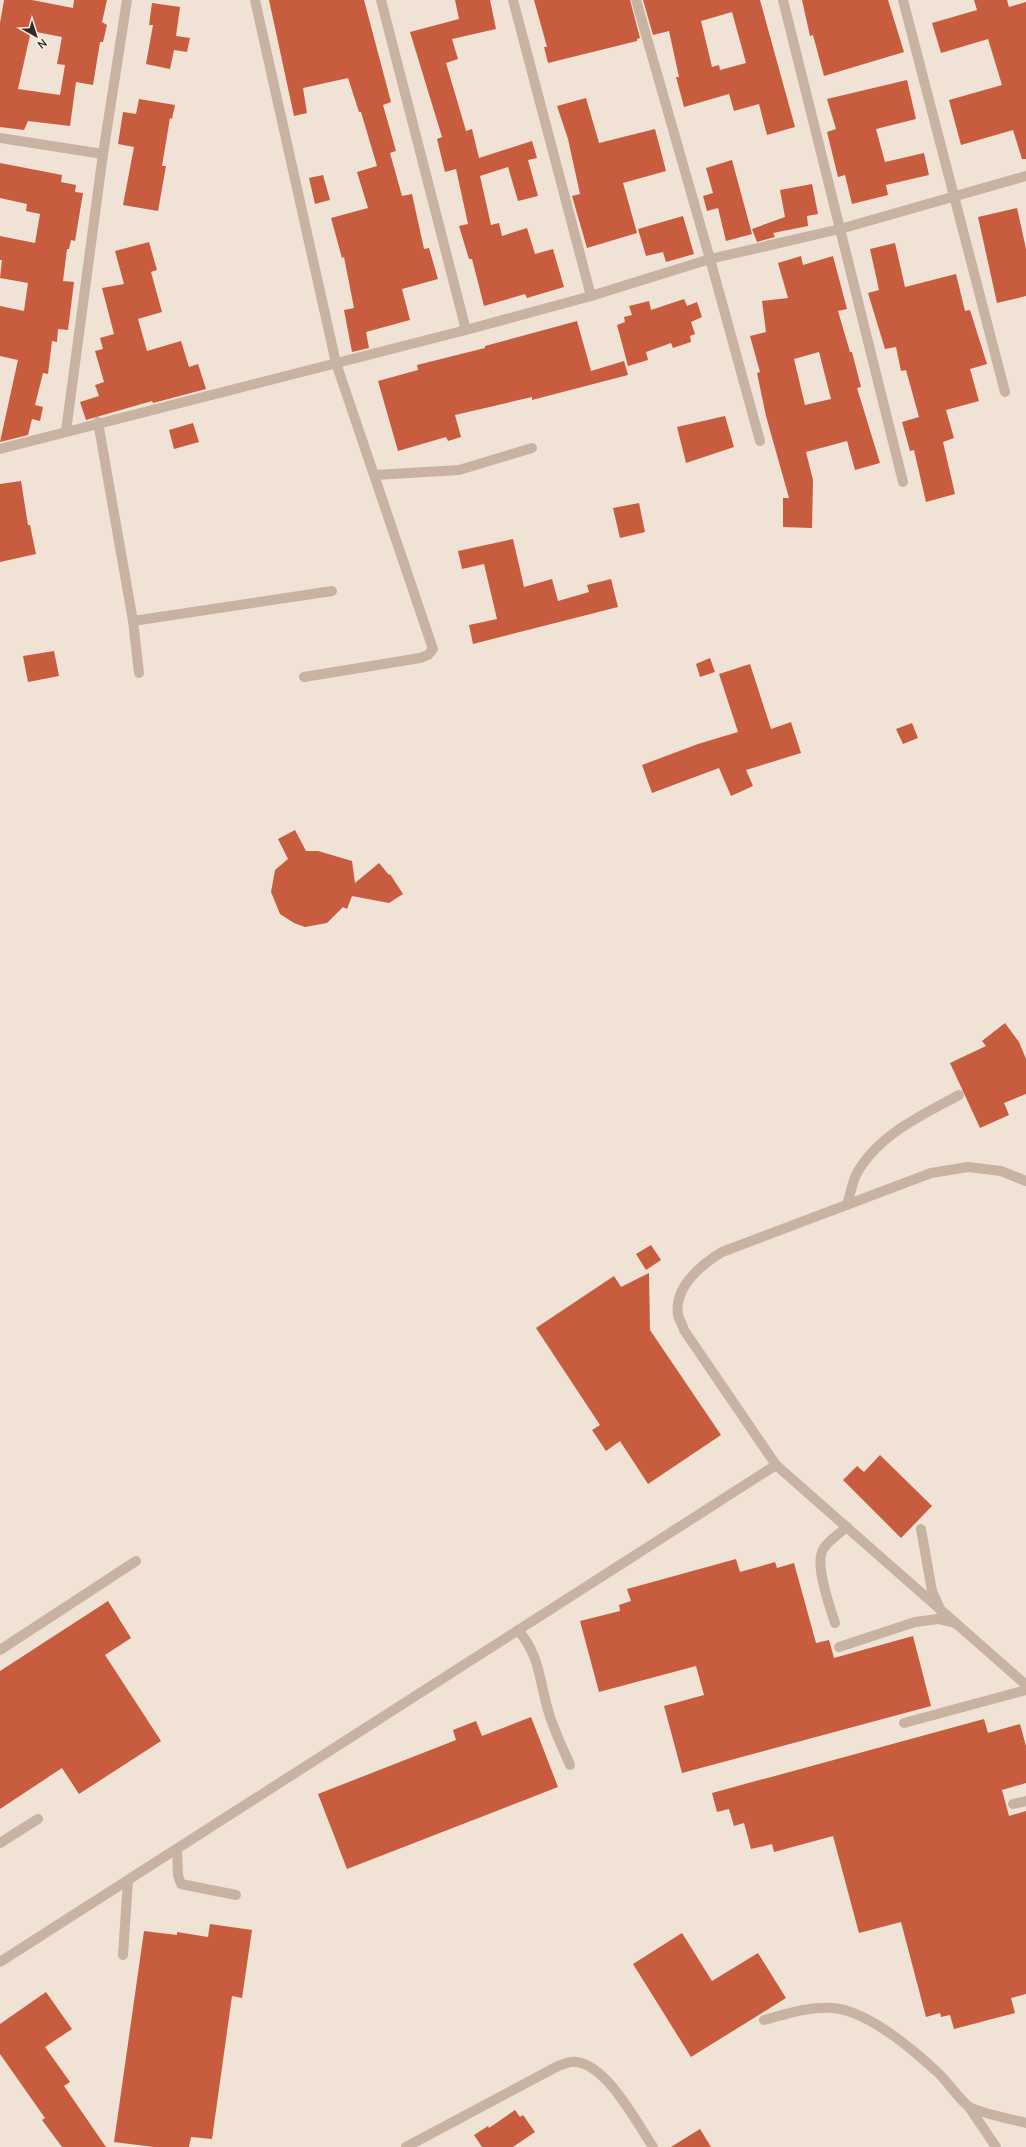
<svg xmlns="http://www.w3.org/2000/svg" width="1026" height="2147" viewBox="0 0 1026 2147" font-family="Manrope,sans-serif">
<rect width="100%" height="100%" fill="#f0e3d6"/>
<g fill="#c75c3e" fill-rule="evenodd">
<path d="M 4,0 L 32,0 L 73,8 L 74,0 L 107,0 L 102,22 L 107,25 L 103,42 L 100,42 L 93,85 L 76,82 L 70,126 L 28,121 L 24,130 L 0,127 L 0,23 ZM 31,31 L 62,37 L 57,64 L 65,65 L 60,95 L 18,89 Z"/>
<polygon points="269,0 364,0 391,102 383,105 396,151 390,153 402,196 412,194 424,249 429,248 438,279 402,289 410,320 366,332 369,348 352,352 344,310 354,308 344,257 342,258 331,218 368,208 357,172 377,166 361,112 359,112 348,78 303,88 307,113 294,116"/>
<polygon points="455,0 490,0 496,29 452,39 458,59 446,63 466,131 472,129 479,158 532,141 537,158 528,160 538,196 518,201 508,167 480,176 491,225 499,223 502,236 527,228 535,254 553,249 564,287 527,298 525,294 484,306 472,259 469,259 459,226 468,224 456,169 445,172 437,139 442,137 410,32 459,19"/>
<polygon points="534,0 630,0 640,38 637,39 637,41 548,63 544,47 547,47"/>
<path d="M 643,0 L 760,0 L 795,127 L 767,135 L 759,104 L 734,111 L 729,94 L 684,107 L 676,77 L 679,77 L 669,31 L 653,35 ZM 732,12 L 746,63 L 720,70 L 719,65 L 712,67 L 701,21 Z"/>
<polygon points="802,0 888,0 904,52 824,76 813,35 810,36"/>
<polygon points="974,0 1007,0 1009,7 1026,2 1026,159 1022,159 1013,130 961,145 949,100 1002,85 988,39 941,53 932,23 977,10"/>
<polygon points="152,3 180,7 176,36 190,38 187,52 174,50 170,69 146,64 153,25 149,25"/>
<polygon points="907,80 916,119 876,129 885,162 924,153 929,175 886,185 888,195 852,204 845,175 838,177 827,132 836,129 827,99"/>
<polygon points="586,98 599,143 655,129 666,171 623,183 637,233 587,248 572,196 580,194 568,139 557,106"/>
<polygon points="139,99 175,105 172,119 170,118 162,166 166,166 158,211 123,205 134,147 118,144 123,112 136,114"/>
<polygon points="732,160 752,234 726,241 718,208 707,211 703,196 713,193 706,168"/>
<polygon points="0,163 62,175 61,182 76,185 75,192 83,193 75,241 71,240 69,249 67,249 63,281 74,282 68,330 58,329 57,342 52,341 48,374 43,373 35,405 43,407 40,421 32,419 28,435 0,442 18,360 0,356 0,306 24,311 28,283 0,278 2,260 0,260 0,236 35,243 40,214 26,211 27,204 0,198"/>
<polygon points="323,175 330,200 315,204 309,178"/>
<polygon points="812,184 818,214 807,216 808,226 773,233 775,237 757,242 752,229 785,217 780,190"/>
<polygon points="1017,208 1026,249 1026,296 997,303 978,217"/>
<polygon points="683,216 694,254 666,262 663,252 646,256 638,229"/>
<polygon points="149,242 157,270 151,272 162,312 138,319 147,351 181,341 189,367 198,364 206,389 153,403 152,401 86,420 80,402 99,396 95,385 104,382 95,351 103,349 100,338 114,334 102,288 124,284 115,251"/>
<polygon points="895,243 905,287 956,274 965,311 970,310 987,364 970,369 979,401 946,410 954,438 943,442 955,494 926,502 914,450 910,451 902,422 919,417 906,370 901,371 896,347 885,349 868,293 879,290 870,249"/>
<path d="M 801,256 L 803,265 L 833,256 L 847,309 L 838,311 L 850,352 L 852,352 L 861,387 L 857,388 L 880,463 L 855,470 L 847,441 L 806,452 L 813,480 L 812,528 L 783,527 L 783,498 L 789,498 L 766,416 L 757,373 L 760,372 L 750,336 L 766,332 L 762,301 L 788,298 L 778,263 ZM 819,352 L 831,399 L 805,405 L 794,359 Z"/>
<polygon points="684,299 687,306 697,302 702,317 691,322 695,334 690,336 691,342 673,348 671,343 646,352 648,360 628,366 617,325 625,322 624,317 632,315 629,306 649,301 651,310"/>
<polygon points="577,321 591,371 624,361 628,375 532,400 532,397 455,415 461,437 448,441 446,437 398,451 378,381 418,370 417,365 485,348 485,346"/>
<polygon points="725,416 734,447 686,463 677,427"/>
<polygon points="193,423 199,442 174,449 169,430"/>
<polygon points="21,481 28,525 30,525 36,554 0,562 0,484"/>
<polygon points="639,503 645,532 620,538 613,508"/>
<polygon points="513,539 524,587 552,579 558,601 589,592 587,585 611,579 618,607 473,644 469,625 497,619 484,564 462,569 458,551"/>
<polygon points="54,651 59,676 28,682 23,656"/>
<polygon points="710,658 715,672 700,677 696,664"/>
<polygon points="750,664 771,729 791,722 801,753 746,770 753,786 731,796 719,768 652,793 642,765 698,744 738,732 719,674"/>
<polygon points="912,723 918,738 903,744 896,729"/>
<polygon points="295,830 306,851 318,851 352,861 355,883 379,863 389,875 390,874 403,894 389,903 352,896 347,909 343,907 327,923 305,927 294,923 280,914 271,892 275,870 288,859 278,839"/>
<polygon points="1005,1023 1019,1042 1026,1059 1026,1094 1004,1103 1009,1115 980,1128 950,1063 986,1046 982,1041"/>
<polygon points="651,1245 661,1260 646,1270 636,1254"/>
<polygon points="649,1273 650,1330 721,1435 648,1484 620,1441 606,1451 592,1430 600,1425 536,1328 614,1276 621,1287"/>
<polygon points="880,1455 932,1506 901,1538 843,1480 857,1466 864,1472"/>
<polygon points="736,1559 740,1572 775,1562 777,1568 794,1563 816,1643 829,1640 834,1658 913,1636 931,1706 682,1773 664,1706 704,1695 696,1666 599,1692 580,1621 620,1611 619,1605 631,1601 627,1589"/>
<polygon points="108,1601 131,1638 105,1655 161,1741 79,1794 62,1768 0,1809 0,1671"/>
<polygon points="531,1717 558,1787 347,1869 318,1794 456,1740 453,1730 476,1721 482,1736"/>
<polygon points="984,1719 988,1733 1020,1724 1026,1746 1026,1783 1002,1790 1009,1816 1026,1811 1026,1994 1011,1998 1015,2013 954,2029 950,2015 941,2017 940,2013 926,2017 901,1922 859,1933 833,1836 774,1852 772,1844 751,1849 744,1823 734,1826 729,1809 717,1812 712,1793"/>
<polygon points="210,1924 252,1930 242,1998 232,1996 212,2139 191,2137 189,2147 154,2147 114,2142 144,1931 177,1935 177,1932 208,1937"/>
<polygon points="682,1933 712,1981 758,1953 786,1998 691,2057 633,1964"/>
<polygon points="46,1992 72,2029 45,2047 70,2082 64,2086 106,2147 62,2147 42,2120 45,2118 0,2054 0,2024"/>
<polygon points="515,2110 520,2117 523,2115 535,2132 513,2147 482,2147 474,2135 488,2126 489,2128"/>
<polygon points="700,2129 711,2147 671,2147"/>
</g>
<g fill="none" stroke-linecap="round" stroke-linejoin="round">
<g stroke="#c8b3a2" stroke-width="10">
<path d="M 847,1205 C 850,1195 852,1184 856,1175 C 876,1136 922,1115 959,1095"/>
<polyline points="921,1529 932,1591 941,1611"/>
<path d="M 835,1623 C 830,1607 813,1562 824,1548 C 829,1540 840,1533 847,1527"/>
<path d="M 518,1630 C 540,1656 539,1679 548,1710 C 553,1729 563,1748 570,1765"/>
<polyline points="839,1647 915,1622 938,1619 955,1623"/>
<polyline points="904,1723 1026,1690"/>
<polyline points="1013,1804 1026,1801"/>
<polyline points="0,1843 38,1819"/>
<polyline points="177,1849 178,1875 181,1884 236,1895"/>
<polyline points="123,1955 128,1880"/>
<path d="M 764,2020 C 787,2014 809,2006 833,2008 C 867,2011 910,2047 935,2070 C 947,2080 956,2096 968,2106 C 976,2112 1014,2120 1026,2123"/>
<polyline points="969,2107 996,2147"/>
</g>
<g stroke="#c8b3a2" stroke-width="10">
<polyline points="255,0 336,363 433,649 428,655 420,658 304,677"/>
<polyline points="381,0 466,330"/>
<polyline points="513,0 591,296"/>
<polyline points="636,0 710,259 760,441"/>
<polyline points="783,0 903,482"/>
<polyline points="903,0 1005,392"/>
<polyline points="0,138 103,154"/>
<polyline points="98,422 133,621 332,591"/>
<polyline points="66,431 103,154 127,0"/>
<polyline points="0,449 466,330 591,296 710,259 840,229 1026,176"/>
<polyline points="375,475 459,470 532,448"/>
<polyline points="133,621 139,673"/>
<path d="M 1026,1181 L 1001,1171 L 968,1167 L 931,1173 L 722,1252 C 701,1265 674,1286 678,1315 C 679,1320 683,1325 684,1330 L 776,1465 L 1026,1685"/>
<polyline points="0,1650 136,1561"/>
<polyline points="0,1962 776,1465"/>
<path d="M 406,2147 L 558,2066 C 564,2064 570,2061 576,2062 C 607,2065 637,2123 653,2147"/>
</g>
</g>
<g transform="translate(36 36) rotate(141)" stroke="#f9eee2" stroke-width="3" paint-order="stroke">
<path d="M0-3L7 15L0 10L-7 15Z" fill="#332925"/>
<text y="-6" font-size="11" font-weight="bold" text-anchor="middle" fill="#332925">N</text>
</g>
</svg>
